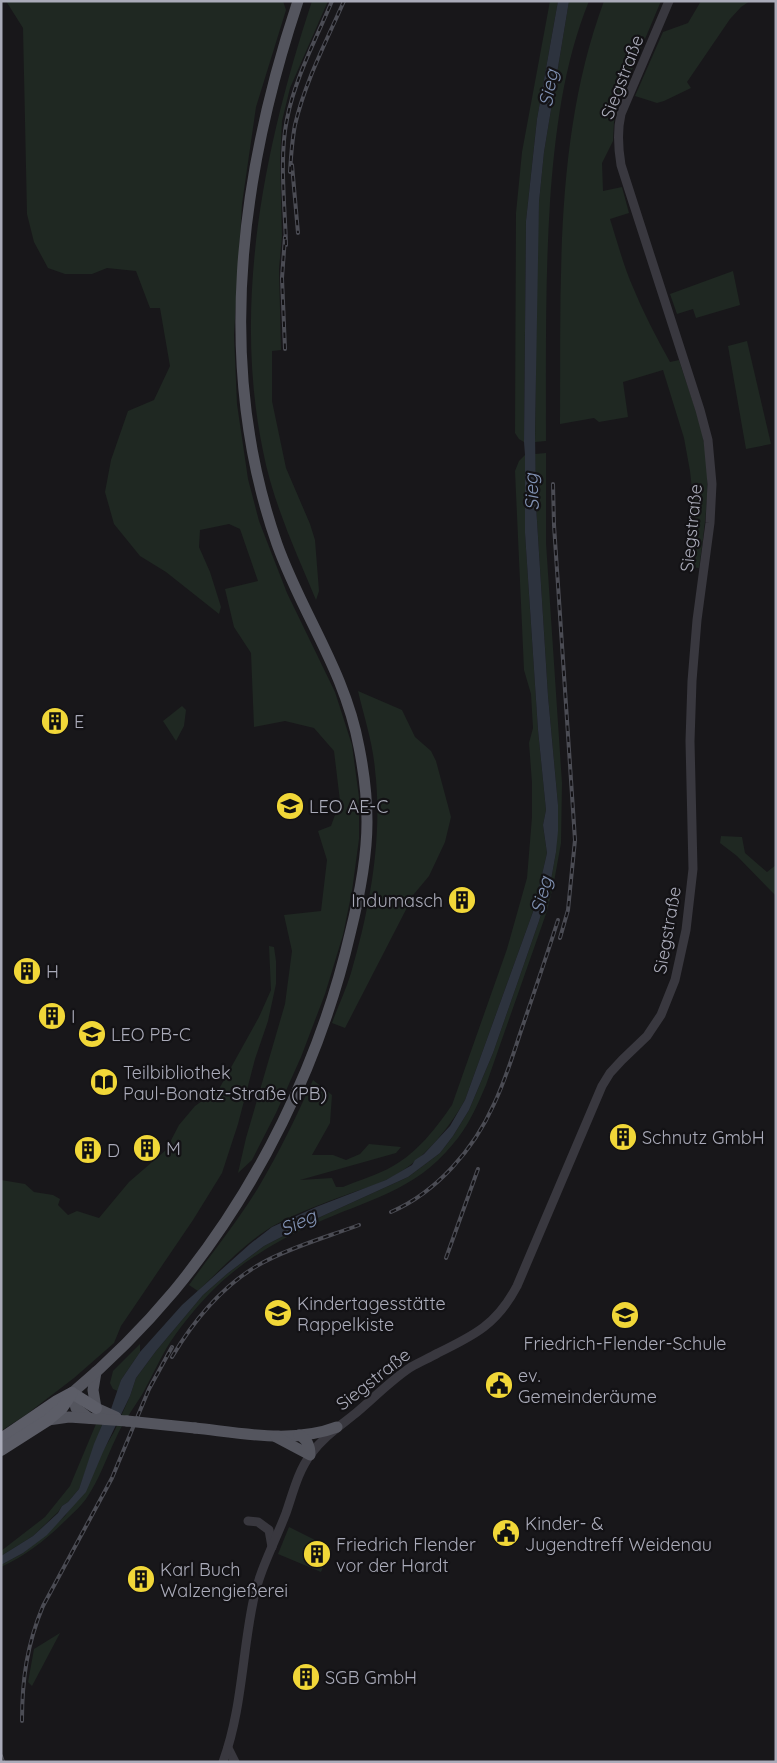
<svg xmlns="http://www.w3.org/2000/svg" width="777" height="1763" viewBox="0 0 777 1763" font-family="Quicksand,sans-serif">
<rect width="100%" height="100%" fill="#18171a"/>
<g fill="#1f2822">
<polygon points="6,1 283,1 286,10 256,107 242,204 234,335 237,404 248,479 259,521 287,593 335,692 352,745 359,797 359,839 352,891 343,935 325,994 301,1057 276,1113 252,1160 238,1173 246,1138 285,1004 292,951 284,915 321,911 327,860 318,831 331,826 340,801 334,751 314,728 285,721 254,727 251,653 234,627 225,589 258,581 240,529 229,524 200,530 199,547 210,572 221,607 219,614 166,572 140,556 114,524 105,492 111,460 128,411 154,400 170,366 160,308 150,308 136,271 107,268 92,274 65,274 48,268 34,242 27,214 23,28"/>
<path d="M 312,1 L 328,1 L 290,88 L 282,121 L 280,161 L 282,236 L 279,269 L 281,350 L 272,351 L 272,401 L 286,468 L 310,524 L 315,540 L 319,591 L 316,600 C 296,552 273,503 263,451 C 232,301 265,144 312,1 Z"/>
<polygon points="550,1 558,1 537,119 526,221 524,442 519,439 515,433 516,213 522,152"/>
<path d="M 569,1 L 589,1 C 563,65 555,134 550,202 C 545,281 546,361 546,441 L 535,442 L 537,241 L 539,202 L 544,152 Z"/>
<path d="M 604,1 L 661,1 L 618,103 L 614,122 L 613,141 L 602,163 L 603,191 L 622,187 L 629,213 L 610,219 C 617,241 623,264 632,285 C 643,312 656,337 670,362 L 679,360 C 687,385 697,411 703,437 C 712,480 705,525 699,568 L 687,567 L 695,517 L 690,471 L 684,438 L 663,370 L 623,382 L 628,417 L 599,422 L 594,418 L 560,424 C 561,282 554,136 604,1 Z"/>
<polygon points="701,1 750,1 741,7 730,19 687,82 691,88 664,101 657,103 635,96 663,32 688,23"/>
<polygon points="733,271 740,305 696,318 693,309 677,314 670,294"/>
<polygon points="747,341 771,444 746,449 728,346"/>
<path d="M 546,453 L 546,543 L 562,783 L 561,843 L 554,882 L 547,911 L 486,1085 C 477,1106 468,1127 453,1144 C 414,1192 366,1200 314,1224 C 276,1241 239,1263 210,1293 C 194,1310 178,1329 166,1349 C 158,1363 151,1378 143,1393 C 134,1408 123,1422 116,1438 C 106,1459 99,1480 86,1499 C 81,1506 74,1512 68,1518 C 48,1538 27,1555 1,1567 L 1,1565 L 23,1553 L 65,1516 L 114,1432 L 130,1396 L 136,1378 L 156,1351 L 203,1295 L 228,1273 L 264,1246 L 318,1218 L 408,1177 L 440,1153 L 453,1136 L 469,1110 L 493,1053 L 539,921 L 551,880 L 556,852 L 558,805 L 548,696 L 536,505 L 535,454 Z"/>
<path d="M 525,455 L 525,533 L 538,730 L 546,810 L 543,825 L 547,853 L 534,909 L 465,1100 C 446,1133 421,1163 386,1180 C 376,1185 365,1188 354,1192 C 327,1202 298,1212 273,1226 C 246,1242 220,1270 198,1291 L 189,1285 C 212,1253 237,1222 258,1188 C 279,1153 296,1117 313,1080 L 332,1095 L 330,1123 L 312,1155 L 333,1155 L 346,1160 L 360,1154 L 369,1144 L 401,1147 L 396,1153 L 300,1180 L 332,1178 L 336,1187 L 343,1187 C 359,1180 378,1175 393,1166 C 418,1152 436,1128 452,1105 L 507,949 L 527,878 L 532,817 L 532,783 L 529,743 L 533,728 L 531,694 L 524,670 L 515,471 L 519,461 Z"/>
<path d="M 358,691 L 402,710 L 415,737 L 431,751 L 436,761 L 451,817 L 445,842 L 429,876 L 414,894 L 345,1028 L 332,1023 C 338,1006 346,990 351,973 C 370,908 383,837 375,770 C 373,743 364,717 358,691 Z"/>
<polygon points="182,706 186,710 184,726 176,741 163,721"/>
<polygon points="721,836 742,837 745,853 767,872 776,865 776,896 737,856 720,843"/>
<polygon points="269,946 274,947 276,961 276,984 268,1021 255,1059 238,1124 222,1173 193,1220 121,1326 114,1343 74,1378 27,1414 1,1431 1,1180 25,1184 34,1192 53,1195 60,1199 58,1205 68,1215 77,1211 99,1218 129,1182 166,1150 179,1125 195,1106 219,1089 259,1017 271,990"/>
<polygon points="140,1344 140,1352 121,1380 118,1391 113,1389 110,1383 113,1371"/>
<polygon points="96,1424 102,1425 79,1489 68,1502 62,1506 58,1512 33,1536 1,1556 1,1551 45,1517 70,1486"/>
<polygon points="289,1527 331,1548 321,1572 278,1554"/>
<polygon points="60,1633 32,1686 28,1682 34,1649"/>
</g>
<polygon fill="#2d333e" points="558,1 569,1 544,152 539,202 535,433 536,505 548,696 558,805 558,831 556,852 551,880 539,921 493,1053 469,1110 453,1136 440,1153 408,1177 318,1218 264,1246 228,1273 203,1295 156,1351 136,1378 130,1396 103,1452 86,1492 47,1535 23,1553 1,1565 1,1556 33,1536 58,1513 62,1506 68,1502 79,1489 94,1444 102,1425 111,1409 121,1380 140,1352 182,1305 250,1244 272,1227 316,1207 386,1180 412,1165 415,1160 424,1154 450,1126 465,1100 534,909 547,853 543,825 546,810 538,730 525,533 525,455 524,442 526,221 537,119"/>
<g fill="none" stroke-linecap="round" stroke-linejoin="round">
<g stroke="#39383f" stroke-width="9">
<polyline points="248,1521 258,1522 269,1530 272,1547"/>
<polyline points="228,1748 235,1762"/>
<path d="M 223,1762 C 242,1710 242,1655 253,1602 C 259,1571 275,1542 286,1513 C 293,1493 298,1471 311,1454 C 323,1437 340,1426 356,1413 C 374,1398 391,1380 411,1367 C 420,1362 429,1358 438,1353 C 475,1335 497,1324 517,1286 L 602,1086 L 610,1073 L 622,1060 L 647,1036 L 661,1015 L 675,980 L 686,930 L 693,869 L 690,741 L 692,681 L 697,620 L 710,523 L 712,484 L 708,440 L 700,410 L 621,165 C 618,147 617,131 621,114 L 669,1"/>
</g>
<g stroke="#54555e" stroke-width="11">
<polyline points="96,1372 93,1390 96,1408 116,1417"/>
<path d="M 89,1418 L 76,1408 L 72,1393 C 109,1362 143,1328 174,1291 C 258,1189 320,1063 350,934 C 359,898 367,860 367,822 C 367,797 364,772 359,747 C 345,671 302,614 277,544 C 215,367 240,175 298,1"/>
<polyline points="48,1420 69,1417 127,1421"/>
<path d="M 195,1428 C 241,1433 293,1444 337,1427"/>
<path d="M 276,1437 L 310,1455 C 310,1445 307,1439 299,1435"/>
</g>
<g stroke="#5c5d67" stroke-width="12">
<polyline points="72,1393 96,1408"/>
<polyline points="1,1439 57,1401 70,1394"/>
<polyline points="1,1450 48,1420 62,1408 72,1393"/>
</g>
<defs>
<g id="rail">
<polyline points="292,165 298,233"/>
<path d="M 290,172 C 291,156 292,140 295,125 C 305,82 326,42 344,1"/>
<path d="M 286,245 C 285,205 279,158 287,119 C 295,78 316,39 332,1"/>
<polyline points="285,349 282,278 285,237"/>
<polyline points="553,484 554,525 575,840 568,910 560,938"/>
<path d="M 391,1212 C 437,1192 474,1149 494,1104 C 506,1079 514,1051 523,1025 C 535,990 547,955 558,920"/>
<polyline points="446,1258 478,1169"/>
<path d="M 172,1357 C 194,1320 224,1284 262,1263 C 291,1247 327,1237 359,1225"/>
<path d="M 22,1721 C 22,1680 27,1644 43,1606 L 112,1478 L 149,1389 L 172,1347"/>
<polyline points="1,1756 3,1762"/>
</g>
</defs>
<use href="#rail" stroke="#4b4c54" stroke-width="4"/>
<use href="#rail" stroke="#131215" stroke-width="2" stroke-dasharray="5.5" stroke-linecap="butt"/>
<polyline stroke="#54555e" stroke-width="11" points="127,1421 195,1428"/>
</g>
<defs>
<symbol id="building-disc" viewBox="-11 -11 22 22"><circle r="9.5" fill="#f1d738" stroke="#131215"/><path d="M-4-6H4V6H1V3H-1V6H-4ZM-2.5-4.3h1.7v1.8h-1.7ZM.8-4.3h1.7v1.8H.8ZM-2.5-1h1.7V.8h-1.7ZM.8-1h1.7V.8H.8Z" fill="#111"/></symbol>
<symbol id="university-disc" viewBox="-11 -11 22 22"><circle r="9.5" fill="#f1d738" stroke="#131215"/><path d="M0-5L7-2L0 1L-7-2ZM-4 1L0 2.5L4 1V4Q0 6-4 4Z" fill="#111"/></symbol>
<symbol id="library-disc" viewBox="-11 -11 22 22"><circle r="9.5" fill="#f1d738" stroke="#131215"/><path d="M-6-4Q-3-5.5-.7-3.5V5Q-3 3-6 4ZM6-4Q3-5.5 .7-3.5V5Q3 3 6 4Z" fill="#111"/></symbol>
<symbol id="school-disc" viewBox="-11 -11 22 22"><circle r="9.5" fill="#f1d738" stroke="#131215"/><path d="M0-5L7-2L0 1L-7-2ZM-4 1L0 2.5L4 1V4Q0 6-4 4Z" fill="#111"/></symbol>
<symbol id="civic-disc" viewBox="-11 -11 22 22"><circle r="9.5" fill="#f1d738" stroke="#131215"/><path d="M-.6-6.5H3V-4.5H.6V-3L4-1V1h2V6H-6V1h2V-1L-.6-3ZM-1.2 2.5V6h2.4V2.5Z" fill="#111"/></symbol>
</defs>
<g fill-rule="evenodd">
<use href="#building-disc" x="39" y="705" width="32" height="32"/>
<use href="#university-disc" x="274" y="790" width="32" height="32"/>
<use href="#building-disc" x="446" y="884" width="32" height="32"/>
<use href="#building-disc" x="11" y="955" width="32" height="32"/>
<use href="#building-disc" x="36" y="1000" width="32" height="32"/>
<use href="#university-disc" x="76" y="1018" width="32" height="32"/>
<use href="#library-disc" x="88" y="1066" width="32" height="32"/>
<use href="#building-disc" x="607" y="1121" width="32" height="32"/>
<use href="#building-disc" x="131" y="1132" width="32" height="32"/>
<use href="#building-disc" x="72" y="1134" width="32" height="32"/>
<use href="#school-disc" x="262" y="1297" width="32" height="32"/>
<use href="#school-disc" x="609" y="1299" width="32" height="32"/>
<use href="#civic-disc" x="483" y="1369" width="32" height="32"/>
<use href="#civic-disc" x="490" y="1517" width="32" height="32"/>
<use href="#building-disc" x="301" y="1538" width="32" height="32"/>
<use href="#building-disc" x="125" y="1563" width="32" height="32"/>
<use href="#building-disc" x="290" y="1661" width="32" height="32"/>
</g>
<g text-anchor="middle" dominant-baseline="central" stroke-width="4.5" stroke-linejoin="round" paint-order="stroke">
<g font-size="18" fill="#aaabb9" stroke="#131215">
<text transform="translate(622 77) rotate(-69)">Siegstraße</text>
<text transform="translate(691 528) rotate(-84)">Siegstraße</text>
<text transform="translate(667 930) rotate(-80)">Siegstraße</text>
<text transform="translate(373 1379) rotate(-38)">Siegstraße</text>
</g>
<g font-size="18" fill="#aaabb9" stroke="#131215" text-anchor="start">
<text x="74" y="721">E</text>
<text x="309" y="806">LEO AE-C</text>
<text x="443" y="900" text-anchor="end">Indumasch</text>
<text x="46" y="971">H</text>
<text x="71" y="1016">I</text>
<text x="111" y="1034">LEO PB-C</text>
<text x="123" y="1072">Teilbibliothek<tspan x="123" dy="21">Paul-Bonatz-Straße (PB)</tspan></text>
<text x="642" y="1137">Schnutz GmbH</text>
<text x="166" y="1148">M</text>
<text x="107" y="1150">D</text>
<text x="297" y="1303">Kindertagesstätte<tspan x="297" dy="21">Rappelkiste</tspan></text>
<text x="625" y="1343" text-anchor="middle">Friedrich-Flender-Schule</text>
<text x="518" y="1375">ev.<tspan x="518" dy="21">Gemeinderäume</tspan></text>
<text x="525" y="1523">Kinder- &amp;<tspan x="525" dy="21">Jugendtreff Weidenau</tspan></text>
<text x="336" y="1544">Friedrich Flender<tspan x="336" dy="21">vor der Hardt</tspan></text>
<text x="160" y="1569">Karl Buch<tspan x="160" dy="21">Walzengießerei</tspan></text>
<text x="325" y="1677">SGB GmbH</text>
</g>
<g font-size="19" font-style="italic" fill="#8192b4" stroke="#131215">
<text transform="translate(548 88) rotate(-80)">Sieg</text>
<text transform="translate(531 492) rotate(-93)">Sieg</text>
<text transform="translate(541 895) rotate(-76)">Sieg</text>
<text transform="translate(298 1222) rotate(-25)">Sieg</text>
</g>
</g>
<rect width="777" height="1763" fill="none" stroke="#aaabb9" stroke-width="5"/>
</svg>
